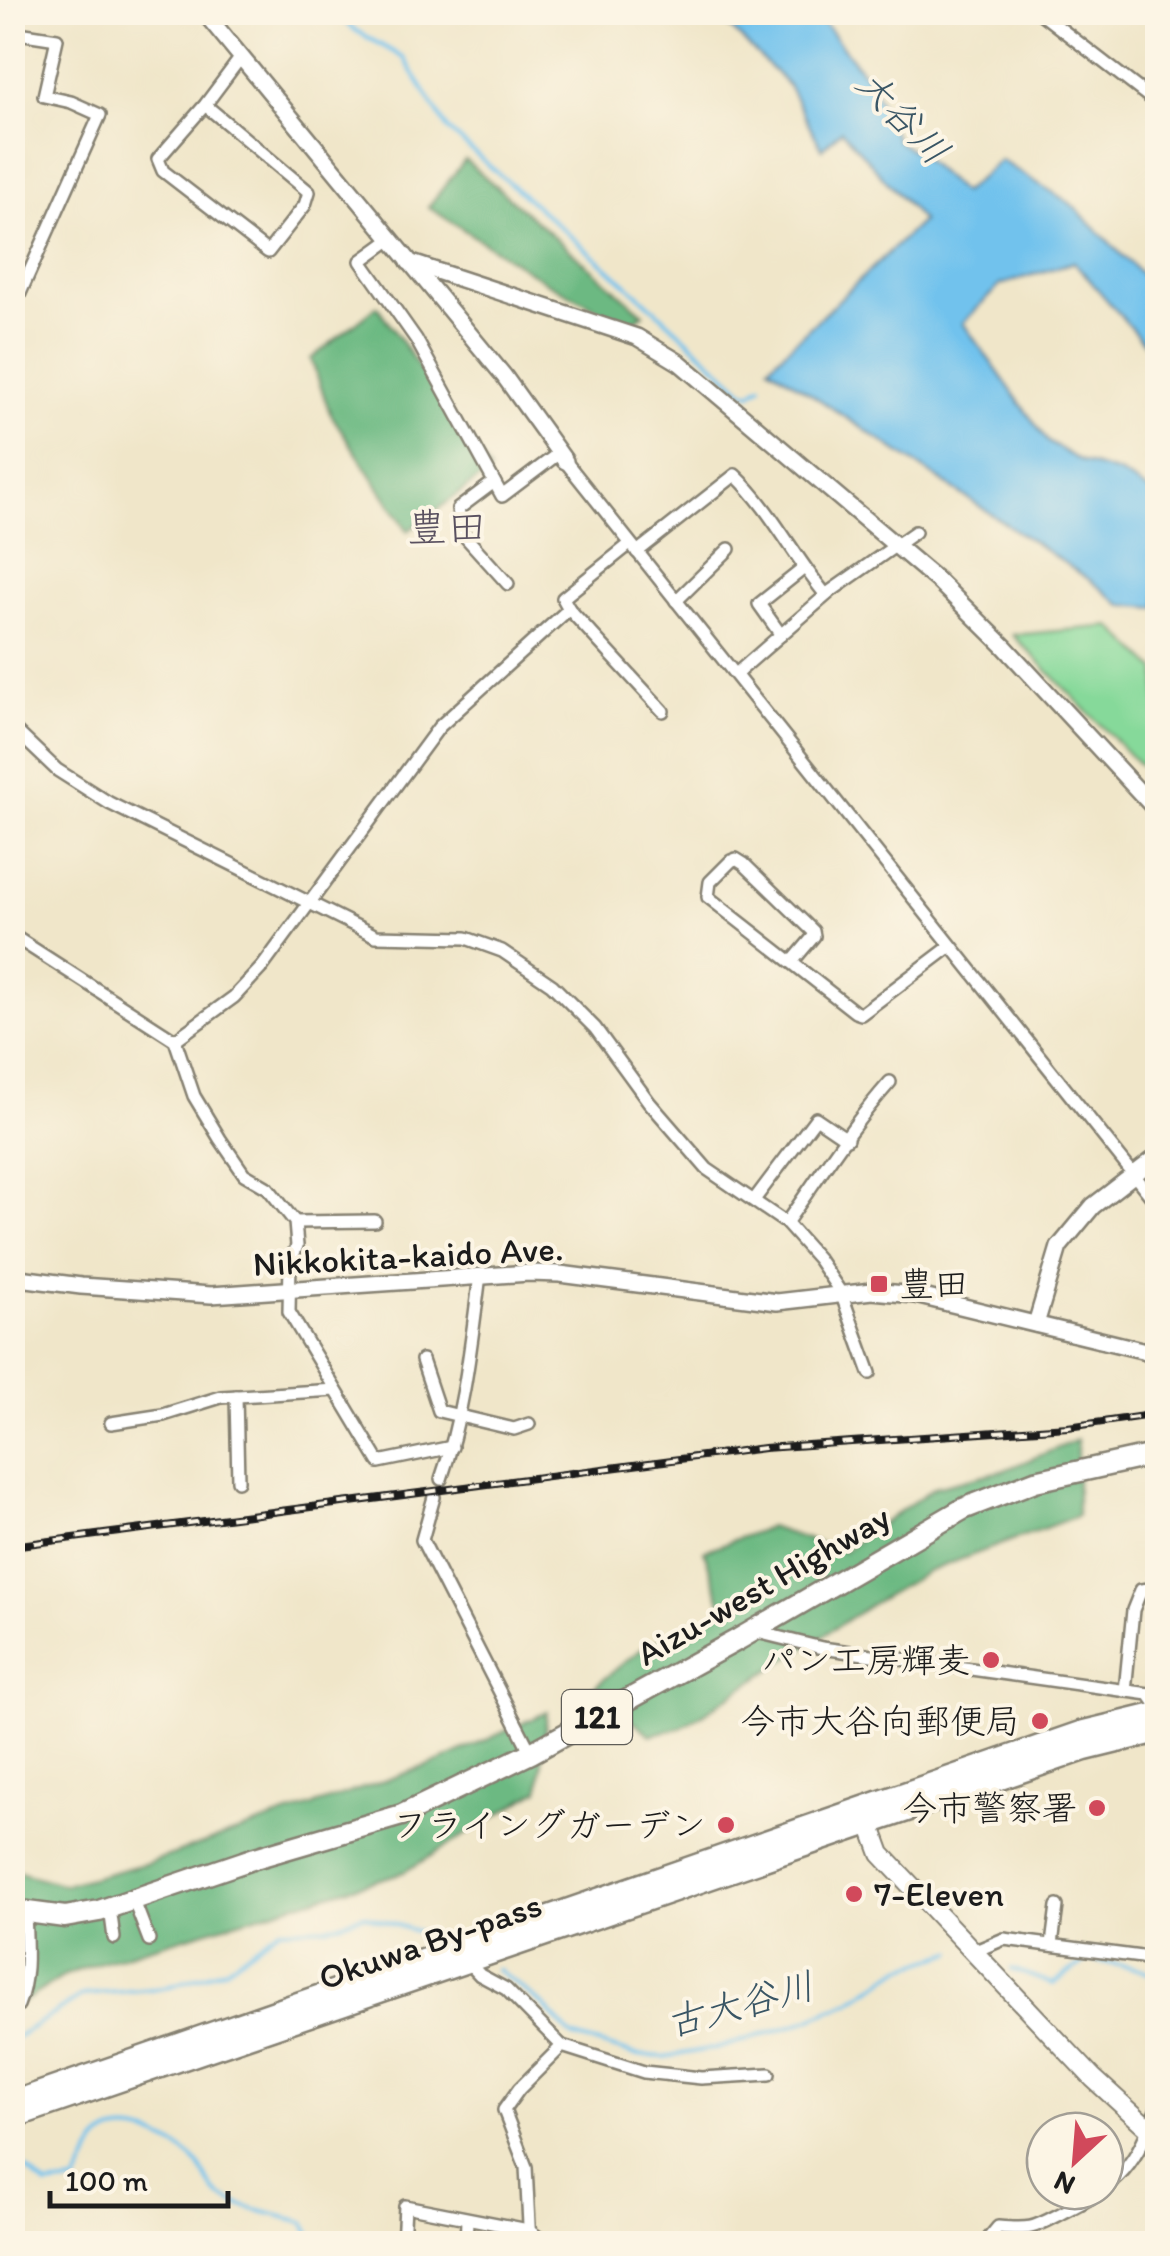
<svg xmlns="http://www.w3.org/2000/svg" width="1170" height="2256" viewBox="0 0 1170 2256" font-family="Itim,'Klee One',sans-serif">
<rect width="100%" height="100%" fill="#fcf5e5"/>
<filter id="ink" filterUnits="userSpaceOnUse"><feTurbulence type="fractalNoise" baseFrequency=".01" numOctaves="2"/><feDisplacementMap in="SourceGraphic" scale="20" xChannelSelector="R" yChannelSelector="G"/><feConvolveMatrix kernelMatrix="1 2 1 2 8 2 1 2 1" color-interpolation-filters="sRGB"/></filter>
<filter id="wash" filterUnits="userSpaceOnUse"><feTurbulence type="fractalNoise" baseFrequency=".0048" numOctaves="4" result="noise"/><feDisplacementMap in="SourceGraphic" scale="40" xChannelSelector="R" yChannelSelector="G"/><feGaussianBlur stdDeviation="2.25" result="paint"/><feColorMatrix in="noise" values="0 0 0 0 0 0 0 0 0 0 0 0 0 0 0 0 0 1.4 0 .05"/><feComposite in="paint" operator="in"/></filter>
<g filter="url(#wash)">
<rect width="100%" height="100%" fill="#f0e6c9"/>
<polygon fill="#86d99a" stroke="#517a5b" stroke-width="2.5" points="1111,626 1157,670 1157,783 1013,635"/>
<g fill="#6cb982" stroke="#446a4f" stroke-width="2.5">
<polygon points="465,160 644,314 629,325 546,282 428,207"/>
<polygon points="377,306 490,471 408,531 330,413 311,359"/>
<polygon points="1077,1440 1077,1516 927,1572 870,1605 682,1727 650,1735 605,1697 588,1692 642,1648 724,1610 704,1551 769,1527 843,1551 935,1487 1005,1470"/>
<polygon points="547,1712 539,1790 404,1872 101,1962 65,1975 18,2005 12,2001 12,1870 64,1885 148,1863 441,1761"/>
</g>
<polygon fill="#71c2ed" stroke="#466f84" stroke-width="2.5" points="715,13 816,13 871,83 897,141 920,155 962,193 1000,160 1070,203 1157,290 1157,358 1074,262 1000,285 963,323 1048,442 1082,462 1119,473 1157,496 1157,608 1122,605 1090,580 769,366 922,221 841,130 822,149 788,85"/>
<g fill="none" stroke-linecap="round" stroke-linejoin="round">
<g stroke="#71c2ed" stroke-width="4">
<polyline points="335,12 353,29 404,58 448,130 639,295 744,391 751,393 761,386"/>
<polyline points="497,1969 544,2006 572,2036 635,2055 664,2057 722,2047 795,2025 850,2002 902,1968 953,1952"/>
<polyline points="1012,1969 1053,1984 1089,1959 1143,1970 1158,1979"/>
<polyline points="12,2040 83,1995 164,1988 225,1969 280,1929 327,1927 364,1915 435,1937"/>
<path d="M 12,2157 L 46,2186 L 75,2183 C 84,2171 88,2154 97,2143 C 122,2113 181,2143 200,2166 C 206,2174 209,2186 216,2193 C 230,2206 285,2217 304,2222 L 316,2244"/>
</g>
</g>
</g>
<g filter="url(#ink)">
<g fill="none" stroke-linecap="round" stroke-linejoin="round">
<defs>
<g id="minor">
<polyline points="1039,12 1158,104"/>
<polyline points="12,32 57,39 44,96 71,102 100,115 12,311"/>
<polyline points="205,105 309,192 305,205 268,252 163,171 158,159 205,105 241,57"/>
<polyline points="390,240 361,261 416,339 502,496 559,453"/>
<polyline points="565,461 1158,1205"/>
<polyline points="494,482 458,509 462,533 508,584"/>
<path d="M 637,552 L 735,475 C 771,509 794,557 826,595"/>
<polyline points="676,601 729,549"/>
<polyline points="569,609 663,711"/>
<polyline points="781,635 759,604 803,569"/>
<polyline points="736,674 831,591 915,532"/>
<polyline points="12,727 57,770 109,803 376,936 466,938 502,951 552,985 595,1028 649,1102 707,1169 786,1223 818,1259 841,1293 870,1373"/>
<polyline points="12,935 175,1040 194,1096 220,1139 244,1174 268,1188 295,1222 297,1246 290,1263 289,1312 379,1462 452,1447"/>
<polyline points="792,962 814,936 813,931 744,864 736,859 731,861 710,882 708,897 855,1012 861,1014 951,946"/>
<polyline points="175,1040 234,997 263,966 439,727 569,609 563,598 630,544"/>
<polyline points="754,1200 816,1118 847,1139"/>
<polyline points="295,1222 375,1221"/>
<path d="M 786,1223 C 820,1175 851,1126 890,1082"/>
<polyline points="422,1360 439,1411 514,1429 529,1424"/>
<polyline points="236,1396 238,1481"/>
<polyline points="111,1423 163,1415 221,1397 335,1390"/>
<path d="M 441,1479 C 464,1414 471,1344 480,1275"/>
<polyline points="434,1497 422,1540 531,1753"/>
<polyline points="757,1632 822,1648 1149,1694 1158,1707"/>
<polyline points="1125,1691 1133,1610 1141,1590 1158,1588"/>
<polyline points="134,1901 149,1940"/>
<polyline points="110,1908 114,1938"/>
<polyline points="1052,1944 1057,1906"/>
<polyline points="973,1952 1004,1939 1141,1957 1158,1964"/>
<polyline points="466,1960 480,1975 506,1989 562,2046"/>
<path d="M 18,2005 C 30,1975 26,1944 25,1912"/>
<polyline points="403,2244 405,2206 528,2230 547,2244"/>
<polyline points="466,2244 467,2220"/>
<polyline points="530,2244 526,2167 504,2110 519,2089 562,2046 644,2072 701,2078 769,2074"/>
<path d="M 984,2244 L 998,2227 C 1033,2230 1033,2228 1064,2212 C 1121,2185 1136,2164 1158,2105"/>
</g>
<g id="tertiary">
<polyline points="204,12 504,376 565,461"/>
<polyline points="409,262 637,337 680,363 938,581 1004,646 1158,812"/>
<polyline points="12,1277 81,1286 211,1295 529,1273 560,1274 777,1302 872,1291 915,1295 1158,1354"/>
<polyline points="1036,1324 1059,1247 1093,1206 1158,1156"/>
</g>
<polyline id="secondary" points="866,1813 881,1854 1093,2078 1158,2137"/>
<g id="trunk">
<polyline points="12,1910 65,1917 99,1911 255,1858 402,1815 531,1753 739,1639 963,1509 1035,1481 1158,1454"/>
<polyline points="12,2102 1080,1732 1158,1713"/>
<polyline points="12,2118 1085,1750 1158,1732"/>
</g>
</defs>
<use href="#minor" stroke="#868172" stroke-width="16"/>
<use href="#tertiary" stroke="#868172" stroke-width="20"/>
<use href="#secondary" stroke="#868172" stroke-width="22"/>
<use href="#trunk" stroke="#868172" stroke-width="25"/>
<use href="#minor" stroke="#fff" stroke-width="11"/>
<use href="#tertiary" stroke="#fff" stroke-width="15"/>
<use href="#secondary" stroke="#fff" stroke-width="18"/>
<use href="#trunk" stroke="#fff" stroke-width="20"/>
<defs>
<polyline id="rail" points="12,1546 764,1448 1068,1427 1158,1414"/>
</defs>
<use href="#rail" stroke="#1c1c1c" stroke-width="8"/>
<use href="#rail" stroke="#fcf5e5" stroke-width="4" stroke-dasharray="11" stroke-linecap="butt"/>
</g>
</g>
<g fill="#d1495b" stroke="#fcf5e5" stroke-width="4">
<rect x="869" y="1274" width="20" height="20" rx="5"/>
<circle cx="991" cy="1660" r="10"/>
<circle cx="1040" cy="1721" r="10"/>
<circle cx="1097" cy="1808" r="10"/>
<circle cx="726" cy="1825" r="10"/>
<circle cx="854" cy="1894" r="10"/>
</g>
<g text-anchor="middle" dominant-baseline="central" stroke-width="8" stroke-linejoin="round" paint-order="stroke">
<rect fill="#fcf5e5" stroke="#5f5d58" stroke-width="2.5" x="562" y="1690" width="70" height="54" rx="8"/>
<g font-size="32" font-weight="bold" fill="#1c1c1c">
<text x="597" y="1717">121</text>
</g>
<g font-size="35" fill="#1c1c1c" stroke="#fcf5e5">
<text transform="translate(408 1256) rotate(-3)">Nikkokita-kaido Ave.</text>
<text transform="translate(763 1585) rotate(-30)">Aizu-west Highway</text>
<text transform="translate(430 1941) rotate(-19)">Okuwa By-pass</text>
</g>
<g font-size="35" fill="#1c1c1c" stroke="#fcf5e5" text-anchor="end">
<text x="899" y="1284" text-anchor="start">豊田</text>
<text x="971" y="1660">パン工房輝麦</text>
<text x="1020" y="1721">今市大谷向郵便局</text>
<text x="1077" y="1808">今市警察署</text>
<text x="706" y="1825">フライングガーデン</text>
<text x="874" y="1894" text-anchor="start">7-Eleven</text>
</g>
<g font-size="38" font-style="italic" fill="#3a5665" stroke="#fcf5e5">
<text transform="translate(903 117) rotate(46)">大谷川</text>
<text transform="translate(740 2004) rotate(-15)">古大谷川</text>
</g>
<g font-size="40" fill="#5a5160" stroke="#fcf5e5">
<text x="447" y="527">豊田</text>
</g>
</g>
<rect width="1170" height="2256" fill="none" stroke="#fcf5e5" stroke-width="50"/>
<g transform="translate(1075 2161) rotate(206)"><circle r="48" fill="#fcf5e5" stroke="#a29e95" stroke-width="2.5"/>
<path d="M0-8L18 38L0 25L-18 38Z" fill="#d1495b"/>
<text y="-15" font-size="28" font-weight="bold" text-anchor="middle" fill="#1c1c1c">N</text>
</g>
<path d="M50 2191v15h178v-15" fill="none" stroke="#1c1c1c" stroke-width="5"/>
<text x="65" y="2191" font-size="30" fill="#1c1c1c" stroke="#fcf5e5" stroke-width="8" paint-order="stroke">100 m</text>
</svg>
